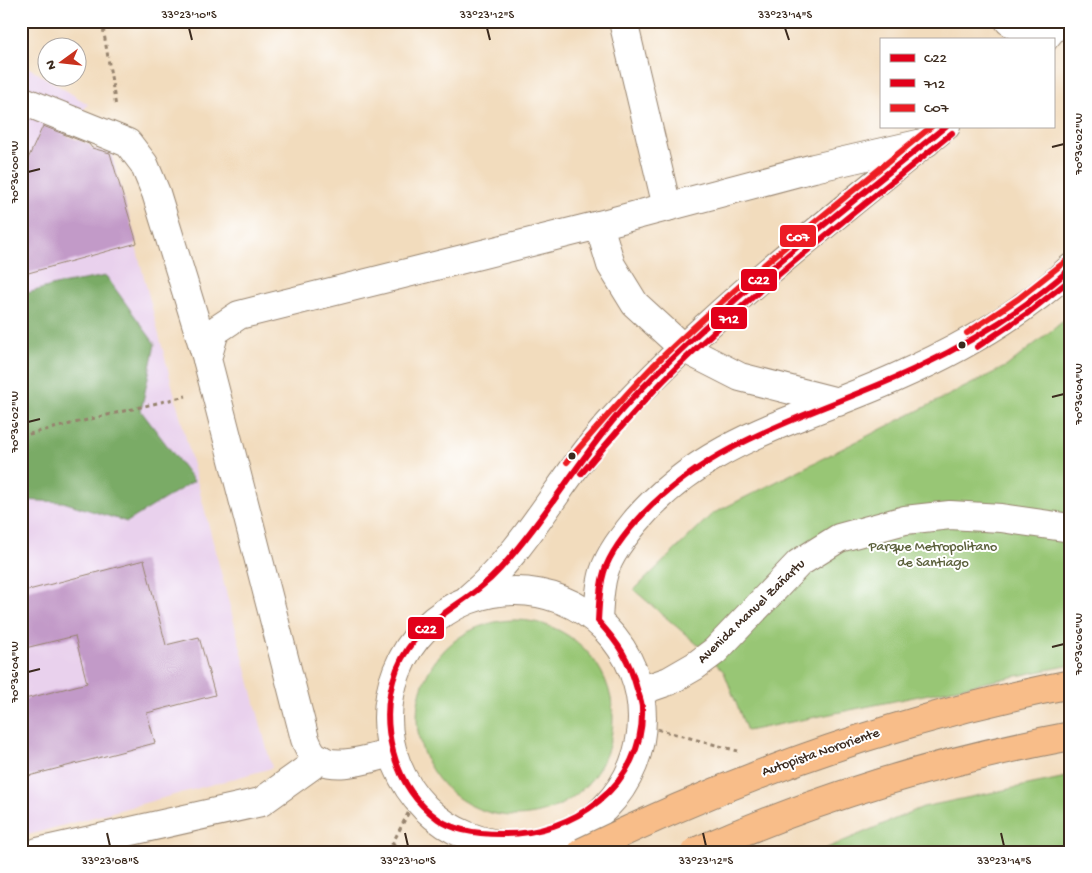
<svg xmlns="http://www.w3.org/2000/svg" width="1092" height="873" viewBox="0 0 1092 873" font-family="'Gochi Hand',sans-serif">
<rect width="100%" height="100%" fill="#fff"/>
<filter id="ink" filterUnits="userSpaceOnUse"><feTurbulence type="fractalNoise" baseFrequency=".02" numOctaves="2"/><feDisplacementMap in="SourceGraphic" scale="10" xChannelSelector="R" yChannelSelector="G"/><feConvolveMatrix kernelMatrix="1 2 1 2 8 2 1 2 1" color-interpolation-filters="sRGB"/></filter>
<filter id="wash" filterUnits="userSpaceOnUse"><feTurbulence type="fractalNoise" baseFrequency=".0096" numOctaves="4" result="noise"/><feDisplacementMap in="SourceGraphic" scale="20" xChannelSelector="R" yChannelSelector="G"/><feGaussianBlur stdDeviation="1.12" result="paint"/><feColorMatrix in="noise" values="0 0 0 0 0 0 0 0 0 0 0 0 0 0 0 0 0 1.4 0 .05"/><feComposite in="paint" operator="in"/></filter>
<g filter="url(#wash)">
<rect width="100%" height="100%" fill="#f2dcbd"/>
<polygon fill="#e9d1ed" points="21,63 88,104 38,174 111,151 272,768 21,837"/>
<g fill="#98c674" stroke="#6a7849">
<polygon points="1071,315 1071,665 747,731 724,672 698,645 634,590 712,514 1007,366"/>
<circle cx="515" cy="718" r="98"/>
<polygon points="1071,776 1071,852 818,852 923,807"/>
</g>
<polygon fill="#7aab66" stroke="#5a6a42" points="106,276 155,344 141,411 194,481 127,522 63,502 21,500 21,295 55,285"/>
<g id="blocks">
<g fill="#c29ac8">
<polygon points="43,126 89,144 92,148 110,153 137,243 21,275 21,174"/>
<polygon points="144,560 166,645 199,637 215,695 147,713 155,743 21,778 21,700 87,683 75,636 21,649 21,592"/>
</g>
</g>
</g>
<g filter="url(#ink)">
<use href="#blocks" fill-opacity="0" stroke="#96836e" stroke-width="1"/>
<g fill="none" stroke-linecap="round" stroke-linejoin="round">
<defs>
<g id="minor">
<polyline points="623,21 667,207"/>
<polyline points="1009,21 1036,39"/>
<polyline points="1044,39 1059,21"/>
<polyline points="21,100 128,143 144,164 156,193 207,359"/>
<polyline points="599,225 611,265 635,304 683,348 740,377 838,402"/>
<circle cx="515" cy="718" r="127"/>
<path d="M 470,597 C 527,549 560,479 609,424 C 709,313 830,221 946,126"/>
<path d="M 598,621 C 599,605 599,588 604,572 C 610,553 624,536 636,521 C 705,439 801,420 895,378 C 957,351 1021,315 1071,268"/>
<polyline points="640,691 669,681 695,666 715,651 799,563 839,538 905,520 950,515 1001,518 1071,528"/>
<path d="M 392,753 C 372,758 328,774 312,753 C 309,749 307,744 305,739 L 207,359 L 215,331 L 239,315 L 599,225 L 814,168 L 927,142"/>
<polyline points="38,852 261,802 321,759"/>
</g>
</defs>
<use href="#minor" stroke="#96836e" stroke-width="30"/>
<g stroke="#96836e" stroke-width="3" stroke-dasharray="4 4" stroke-linecap="butt">
<polyline points="102,21 116,107"/>
<polyline points="21,436 186,396"/>
<polyline points="642,725 738,751"/>
<polyline points="393,844 405,852"/>
<polyline points="388,852 416,798"/>
</g>
<use href="#minor" stroke="#fff" stroke-width="28"/>
<defs>
<g id="highway-bridge">
<path d="M 582,852 C 738,776 901,717 1071,684"/>
<path d="M 695,852 C 814,799 943,760 1071,736"/>
</g>
</defs>
<use href="#highway-bridge" stroke="#96836e" stroke-width="30" stroke-linecap="butt"/>
<use href="#highway-bridge" stroke="#f8bd89" stroke-width="28"/>
<defs>
<path id="bus-1" d="M 946,126 C 838,214 725,300 630,401 C 582,453 548,516 500,569 C 466,607 418,617 397,669 C 377,720 392,786 438,819 C 454,831 481,834 501,834 C 572,836 645,785 642,708 C 642,702 639,695 637,689 C 629,659 619,644 598,621 C 599,605 599,588 604,572 C 611,550 628,530 644,513 C 720,434 823,413 919,367 C 974,341 1025,309 1071,268"/>
<g id="bus-2">
<polyline points="977,347 1028,313 1071,279"/>
<path d="M 581,474 C 608,442 635,410 664,380 C 753,290 854,213 952,133"/>
</g>
<g id="bus-3">
<polyline points="967,333 1018,299 1066,261"/>
<path d="M 567,462 C 595,430 623,397 653,366 C 741,280 837,204 932,126"/>
</g>
</defs>
<use href="#bus-1" stroke="#fff" stroke-width="10"/>
<use href="#bus-2" stroke="#fff" stroke-width="10"/>
<use href="#bus-3" stroke="#fff" stroke-width="10"/>
<use href="#bus-1" stroke="#e2001a" stroke-width="6"/>
<use href="#bus-2" stroke="#e2001a" stroke-width="6"/>
<use href="#bus-3" stroke="#ed1c24" stroke-width="6"/>
</g>
</g>
<path fill="none" stroke="#3b2a1e" stroke-width="2" d="M 189,28 L 192,40M 487,28 L 490,40M 785,28 L 789,40M 1052,147 L 1064,144M 28,172 L 40,169M 1052,397 L 1064,394M 28,422 L 40,419M 1052,647 L 1064,644M 28,672 L 40,669M 107,833 L 110,846M 405,833 L 408,846M 703,833 L 706,846M 1001,833 L 1004,846"/>
<g fill="#3b2a1e" stroke="#fff" stroke-width="2">
<circle cx="962" cy="345" r="4.5"/>
<circle cx="572" cy="456" r="4.5"/>
</g>
<g text-anchor="middle" dominant-baseline="central" stroke-width="4" stroke-linejoin="round" paint-order="stroke">
<g font-size="14" fill="#5c613c" stroke="#fff">
<text x="933" y="547">Parque Metropolitano<tspan x="933" dy="16">de Santiago</tspan></text>
</g>
<g font-size="14" fill="#3b2a1e" stroke="#fff">
<text transform="translate(752 612) rotate(-44)">Avenida Manuel Zañartu</text>
<text transform="translate(821 753) rotate(-19)">Autopista Nororiente</text>
</g>
</g>
<g stroke="#fff" stroke-width="2">
<rect x="779" y="224" width="38" height="24" rx="5" fill="#ed1c24"/>
<rect x="740" y="268" width="38" height="24" rx="5" fill="#e2001a"/>
<rect x="710" y="306" width="38" height="24" rx="5" fill="#e2001a"/>
<rect x="407" y="616" width="38" height="24" rx="5" fill="#e2001a"/>
</g>
<g font-size="14" text-anchor="middle" font-weight="bold" fill="#fff">
<text x="798" y="241">C07</text>
<text x="759" y="284">C22</text>
<text x="729" y="323">712</text>
<text x="426" y="633">C22</text>
</g>
<rect width="1092" height="873" fill="none" stroke="#fff" stroke-width="55"/>
<rect x="880" y="38" width="175" height="90" fill="#ffffff" stroke="#b1aaa5"/>
<rect x="890" y="54" width="25" height="8" fill="#e2001a" stroke="#b1aaa5"/>
<text x="924" y="62" font-size="15" fill="#3b2a1e">C22</text>
<rect x="890" y="79" width="25" height="8" fill="#e2001a" stroke="#b1aaa5"/>
<text x="924" y="88" font-size="15" fill="#3b2a1e">712</text>
<rect x="890" y="104" width="25" height="8" fill="#ed1c24" stroke="#b1aaa5"/>
<text x="924" y="112" font-size="15" fill="#3b2a1e">C07</text>
<g transform="translate(62 62) rotate(255)"><circle r="24" fill="#ffffff" stroke="#b1aaa5"/>
<path d="M0-4L9 19L0 12L-9 19Z" fill="#c8321e"/>
<text y="-8" font-size="14" font-weight="bold" text-anchor="middle" fill="#3b2a1e">N</text>
</g>
<rect x="28" y="28" width="1036" height="818" fill="none" stroke="#3b2a1e" stroke-width="2"/>
<g font-size="12" text-anchor="middle" fill="#3b2a1e">
<text x="189" y="18">33°23'10"S</text>
<text x="487" y="18">33°23'12"S</text>
<text x="785" y="18">33°23'14"S</text>
<text transform="translate(1078 144) rotate(-90)" y="4">70°36'02"W</text>
<text transform="translate(14 172) rotate(-90)" y="4">70°36'00"W</text>
<text transform="translate(1078 394) rotate(-90)" y="4">70°36'04"W</text>
<text transform="translate(14 422) rotate(-90)" y="4">70°36'02"W</text>
<text transform="translate(1078 644) rotate(-90)" y="4">70°36'06"W</text>
<text transform="translate(14 672) rotate(-90)" y="4">70°36'04"W</text>
<text x="110" y="864">33°23'08"S</text>
<text x="408" y="864">33°23'10"S</text>
<text x="706" y="864">33°23'12"S</text>
<text x="1004" y="864">33°23'14"S</text>
</g>
</svg>
